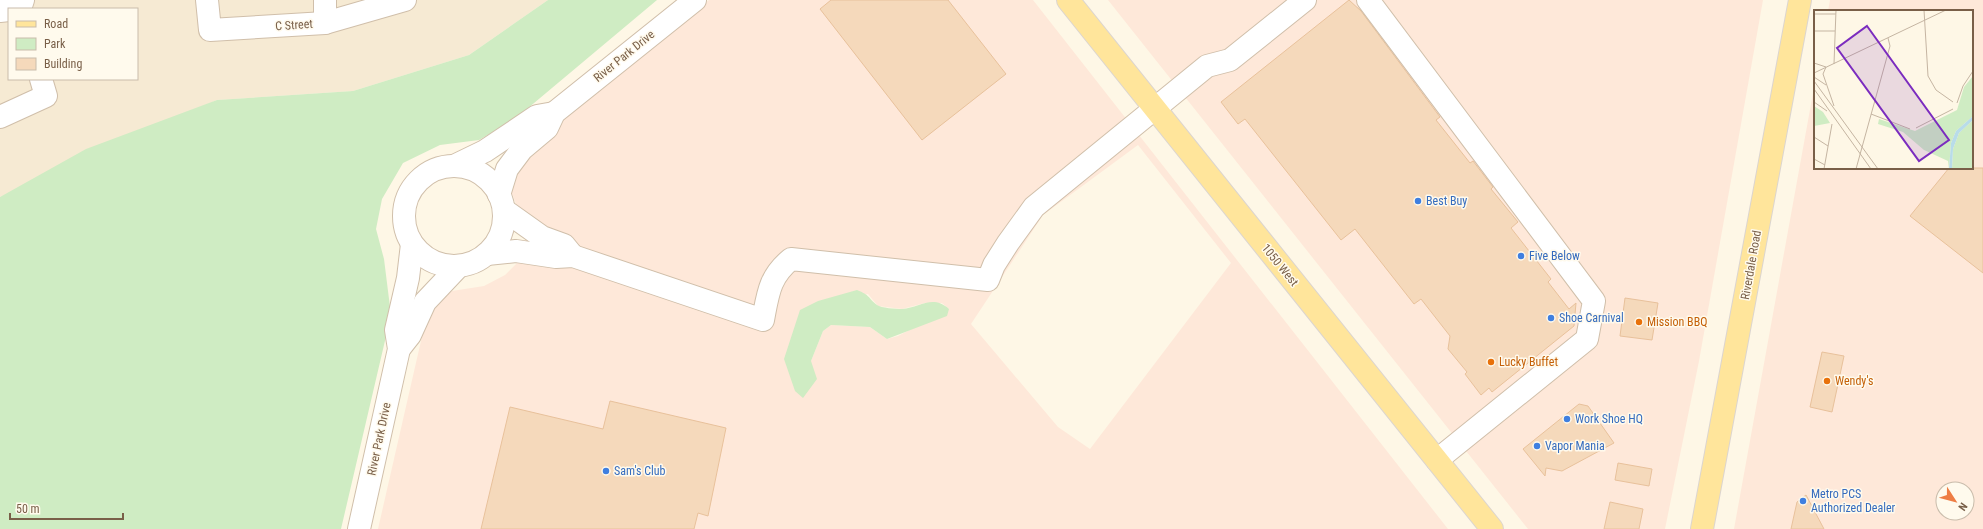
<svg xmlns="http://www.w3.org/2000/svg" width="1983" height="529" viewBox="0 0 1983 529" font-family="'Roboto Condensed',sans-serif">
<rect width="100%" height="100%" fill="#fef7e6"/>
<path fill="#f6ead3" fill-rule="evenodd" d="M 0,0 L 548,0 L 469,55 L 353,91 L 217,100 L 0,197 ZM 9,9 L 137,9 L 137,79 L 9,79 Z"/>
<g fill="#fee8d9" fill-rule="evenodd">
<path d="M 709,0 L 1033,0 L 1448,529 L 378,529 L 426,319 L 437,302 L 452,291 L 484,286 L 505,275 L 523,257 L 526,231 L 513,196 L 498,180 L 537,137 ZM 1138,145 L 1231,263 L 1090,449 L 1058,427 L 971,324 L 1043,215 ZM 868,294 L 878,306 L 902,309 L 925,303 L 942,303 L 949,309 L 898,336 L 887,339 L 870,327 L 831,325 L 823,331 L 811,361 L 818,301 Z"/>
<polygon points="1108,0 1763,0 1699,361 1665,529 1528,529"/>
<path d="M 1830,0 L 1983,0 L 1983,529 L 1734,529 L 1815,82 L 1815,168 L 1972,168 L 1972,11 L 1828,11 ZM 1943,489 L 1967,489 L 1967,513 L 1943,513 Z"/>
</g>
<g fill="#cfecc3">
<polygon points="548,0 657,0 515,119 479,140 440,145 403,163 382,199 376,229 384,259 391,315 341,529 0,529 0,197 86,149 217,100 353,91 469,55"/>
<path d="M 857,290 C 870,295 868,298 877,305 C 881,308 896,309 902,309 C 920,308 932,294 949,309 L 947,316 L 887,339 L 870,327 L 831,325 L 823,331 L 811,361 L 817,379 L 803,398 L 795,391 L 784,359 L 800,310 L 818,301 Z"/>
</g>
<g fill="#f5d9bb" stroke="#e8c19b">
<polygon points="831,0 948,0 1006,74 922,140 820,9"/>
<polygon points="1349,0 1361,11 1440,117 1436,120 1470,163 1473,161 1493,187 1491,189 1518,222 1511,228 1551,279 1548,282 1569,309 1576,303 1574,326 1492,392 1489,388 1481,395 1465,374 1467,372 1448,349 1450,336 1421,299 1414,304 1355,229 1341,240 1245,119 1238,124 1221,102"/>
<polygon points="1949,168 1983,168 1983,273 1910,216"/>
<polygon points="1625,298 1658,303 1652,340 1620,336"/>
<polygon points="1822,352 1844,356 1832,412 1810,407"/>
<polygon points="610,401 726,428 708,516 698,513 694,529 481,529 510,407 603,429"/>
<polygon points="1579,404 1588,406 1614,443 1562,471 1546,468 1545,476 1523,449"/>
<polygon points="1618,463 1652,469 1649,486 1615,480"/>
<polygon points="1806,495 1824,529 1791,529 1797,502"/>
<polygon points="1610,502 1643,509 1639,529 1604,529"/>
</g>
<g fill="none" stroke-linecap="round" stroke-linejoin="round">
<defs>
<g id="minor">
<polyline points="207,0 210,30 325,23 405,0"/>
<polyline points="1368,0 1594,301 1587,339 1437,460"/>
<polyline points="20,9 23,0"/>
<polyline points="0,11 9,10"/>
<polyline points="325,23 325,0"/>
<polyline points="0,117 46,96 41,79"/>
<polyline points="454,166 485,151 537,116 554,113"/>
<circle cx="454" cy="216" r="50"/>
<polyline points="499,195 507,169 522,149 547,128 554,113 695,0"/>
<polyline points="504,210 542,237 564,245 573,256"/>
<path d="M 487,254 L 516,251 L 556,257 L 573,256 L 763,320 C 768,294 769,277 791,259 L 988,280 L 994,265 L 1008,243 L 1034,207 L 1207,66 L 1230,60 L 1305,0"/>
<polyline points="399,349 410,335 425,302 459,266"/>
<polyline points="359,529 399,349 396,330 408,278 412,244"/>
</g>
<g id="major">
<polyline points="1068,0 1492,529"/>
<polyline points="1702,529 1800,0"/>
</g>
</defs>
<use href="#minor" stroke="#d0bfaa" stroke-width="24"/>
<use href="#major" stroke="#dcd5cf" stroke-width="24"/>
<use href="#minor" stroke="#fff" stroke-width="22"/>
<use href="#major" stroke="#ffe59b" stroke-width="22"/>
</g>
<g fill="#3f7fe0" stroke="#fffaed" stroke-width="1.5">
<circle cx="1418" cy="201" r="4"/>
<circle cx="1521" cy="256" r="4"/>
<circle cx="1551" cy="318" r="4"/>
<circle cx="1567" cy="419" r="4"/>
<circle cx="1537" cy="446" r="4"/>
<circle cx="606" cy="471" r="4"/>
<circle cx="1803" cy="501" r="4"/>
</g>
<g fill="#e8710a" stroke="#fffaed" stroke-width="1.5">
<circle cx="1639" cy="322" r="4"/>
<circle cx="1491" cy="362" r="4"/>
<circle cx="1827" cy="381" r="4"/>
</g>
<g text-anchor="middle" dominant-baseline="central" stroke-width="3" stroke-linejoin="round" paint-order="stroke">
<g font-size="12" fill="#795f48" stroke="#fffaed">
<text transform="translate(294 25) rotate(-4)">C Street</text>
<text transform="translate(624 56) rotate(-39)">River Park Drive</text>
<text transform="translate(1280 265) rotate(51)">1050 West</text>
<text transform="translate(1751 265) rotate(-80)">Riverdale Road</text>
<text transform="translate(379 439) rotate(-78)">River Park Drive</text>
</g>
<g font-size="12" fill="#366cbe" stroke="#fffaed" text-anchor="start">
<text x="1426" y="201">Best Buy</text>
<text x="1529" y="256">Five Below</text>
<text x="1559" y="318">Shoe Carnival</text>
<text x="1575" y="419">Work Shoe HQ</text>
<text x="1545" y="446">Vapor Mania</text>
<text x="614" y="471">Sam's Club</text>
<text x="1811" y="494">Metro PCS<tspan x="1811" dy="14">Authorized Dealer</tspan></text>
</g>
<g font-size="12" fill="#c56008" stroke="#fffaed" text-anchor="start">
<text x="1647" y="322">Mission BBQ</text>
<text x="1499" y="362">Lucky Buffet</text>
<text x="1835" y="381">Wendy's</text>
</g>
</g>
<g transform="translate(1814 10)">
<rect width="159" height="159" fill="#fef7e6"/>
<path d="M 159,66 L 159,106 L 142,121 L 137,133 L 135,159 L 134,151 L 110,140 L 89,122 L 64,114 L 65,109 L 101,121 L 143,100 L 150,77 ZM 0,96 L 9,102 L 16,113 L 0,116 ZM 159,110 L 159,159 L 138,159 L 139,139 L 145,123 Z" fill="#cfecc3"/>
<path d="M 159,106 L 159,110 L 145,123 L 139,139 L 138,159 L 135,159 L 137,133 L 142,121 Z" fill="#b8dce9"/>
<path fill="none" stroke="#c5b5a2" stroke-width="1" d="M 32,0 L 50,0M 110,0 L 114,66 L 122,80 L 139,92M 0,4 L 22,4M 0,21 L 21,21M 0,53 L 12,57M 20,54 L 22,0M 12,57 L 9,64 L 20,96M 0,63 L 132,0M 0,67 L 12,75M 0,71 L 64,159M 0,79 L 57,159M 0,92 L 13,101M 143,93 L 149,76 L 159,61M 57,104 L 96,119M 102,118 L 139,99M 0,127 L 14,136M 0,149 L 11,155M 10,159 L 18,114M 42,159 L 76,36 L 74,28"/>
<path fill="#7b2cbf" fill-opacity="0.15" stroke="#7b2cbf" stroke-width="2" d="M 53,16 L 135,130 L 105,151 L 23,38 Z"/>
<rect width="159" height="159" fill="none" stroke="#795f48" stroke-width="2"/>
</g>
<rect x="8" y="8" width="130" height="72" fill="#fffaed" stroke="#c9bcab"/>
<rect x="16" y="21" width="20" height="6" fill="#ffe59b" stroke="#c9bcab"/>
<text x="44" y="28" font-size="12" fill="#795f48">Road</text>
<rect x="16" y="38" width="20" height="12" fill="#cfecc3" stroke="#c9bcab"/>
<text x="44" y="48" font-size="12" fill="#795f48">Park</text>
<rect x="16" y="58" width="20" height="12" fill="#f5d9bb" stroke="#c9bcab"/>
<text x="44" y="68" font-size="12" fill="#795f48">Building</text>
<g transform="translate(1955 501) rotate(126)"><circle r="19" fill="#fffaed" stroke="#c9bcab"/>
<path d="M0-3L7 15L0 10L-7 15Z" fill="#ee7d44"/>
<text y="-6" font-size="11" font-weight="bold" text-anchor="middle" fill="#795f48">N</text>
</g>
<path d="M10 513v6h113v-6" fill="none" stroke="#795f48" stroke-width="2"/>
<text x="16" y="513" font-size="12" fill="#795f48" stroke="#fffaed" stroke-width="3" paint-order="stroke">50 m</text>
</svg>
